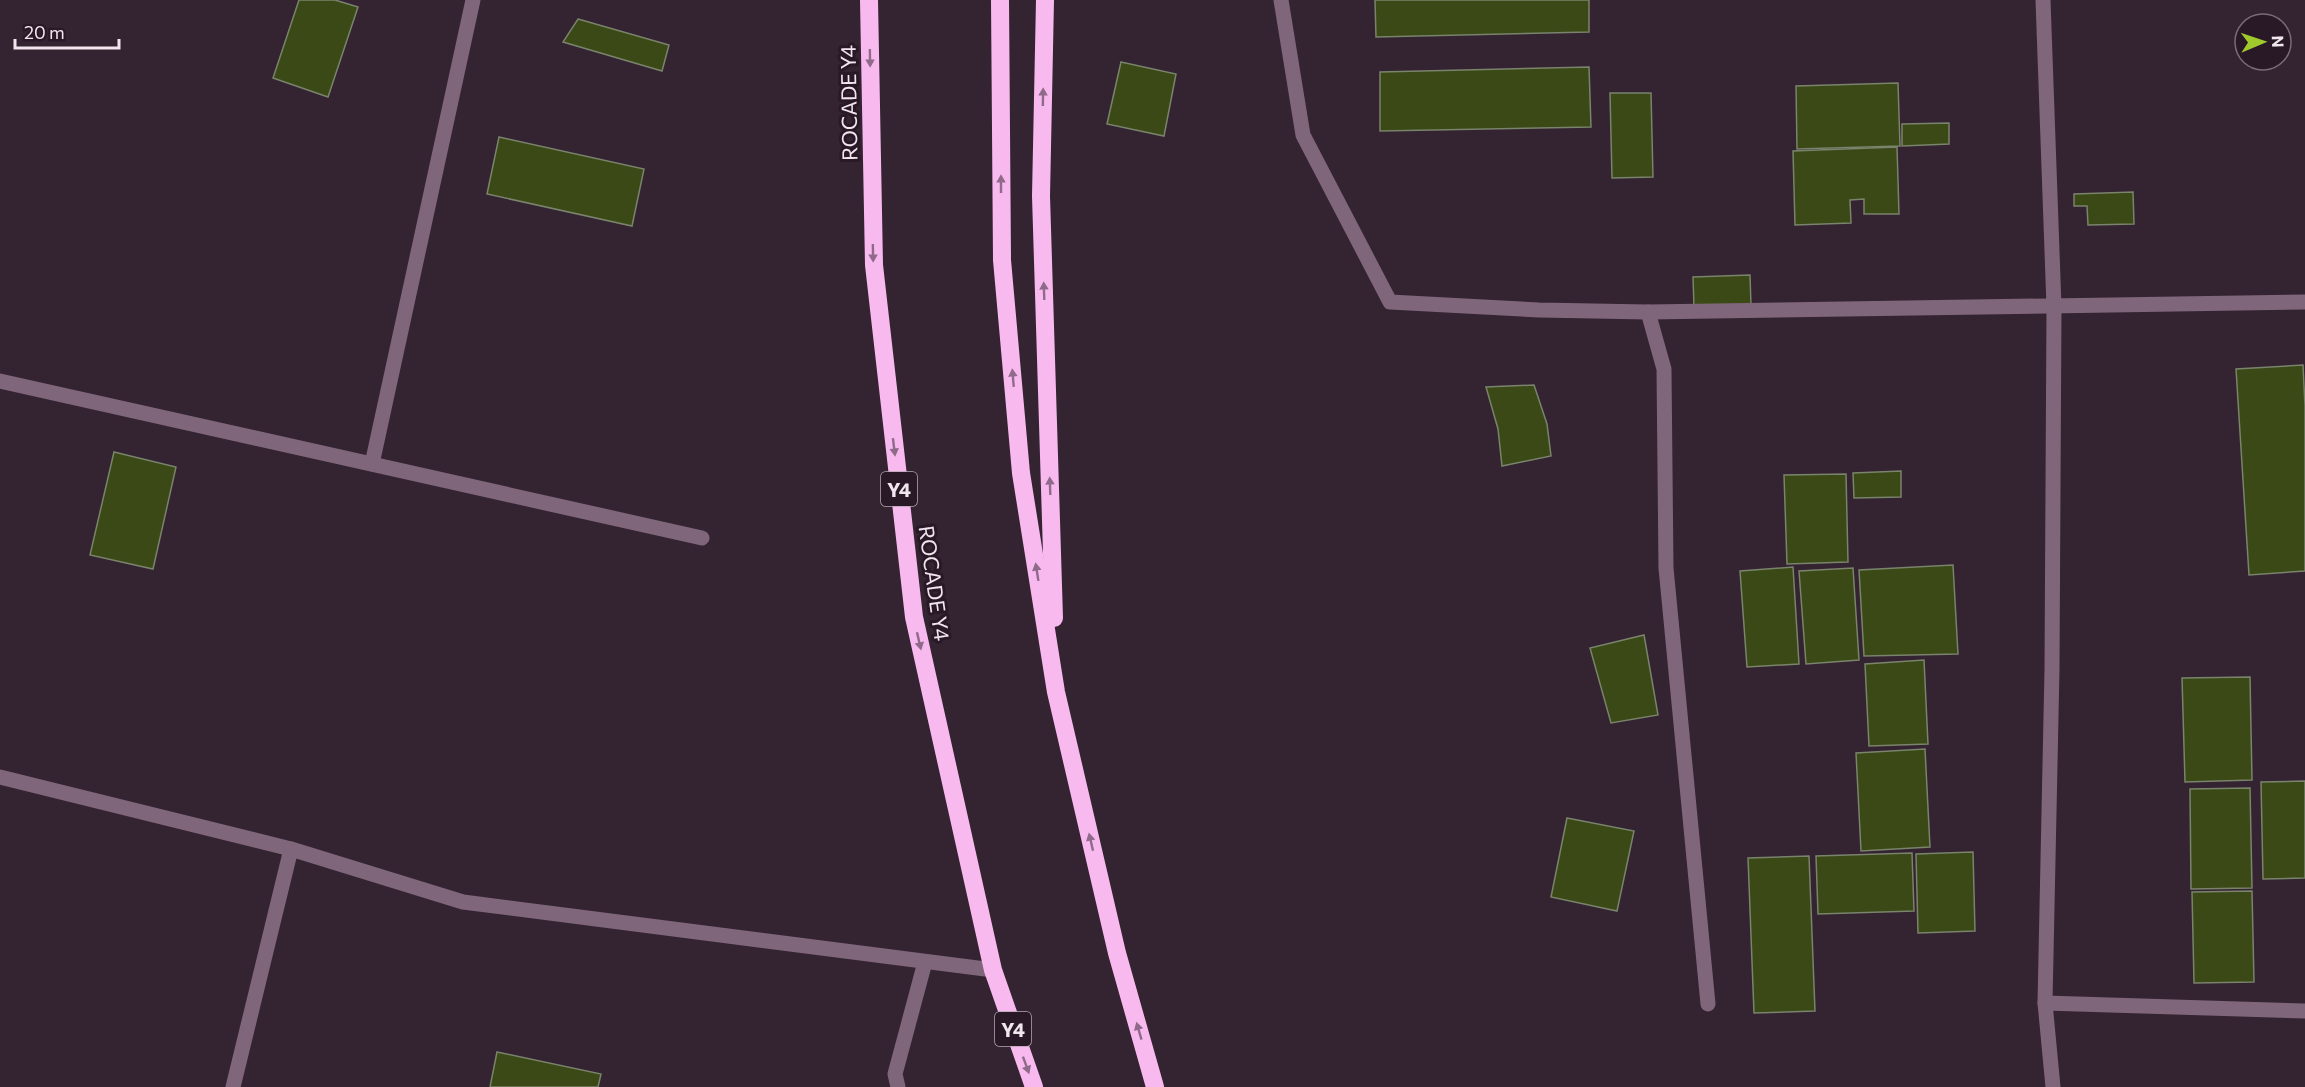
<svg xmlns="http://www.w3.org/2000/svg" width="2305" height="1087" viewBox="0 0 2305 1087" font-family="Commissioner,sans-serif">
<rect width="100%" height="100%" fill="#342331"/>
<g fill="#3a4915" stroke="#7a836c" stroke-width="1.5">
<polygon points="299,0 335,0 358,7 328,97 273,78"/>
<polygon points="1375,0 1589,0 1589,32 1376,37"/>
<polygon points="578,19 669,45 662,71 563,42"/>
<polygon points="1121,62 1176,74 1164,136 1107,124"/>
<polygon points="1589,67 1591,127 1380,131 1380,72"/>
<polygon points="1898,83 1900,146 1797,149 1796,86"/>
<polygon points="1610,93 1651,93 1653,177 1612,178"/>
<polygon points="1949,123 1949,144 1902,146 1902,124"/>
<polygon points="499,137 644,169 632,226 487,194"/>
<polygon points="1897,147 1899,214 1864,214 1864,199 1850,200 1851,223 1795,225 1793,151"/>
<polygon points="2133,192 2134,224 2088,225 2087,206 2074,206 2074,194"/>
<polygon points="1750,275 1751,305 1694,307 1693,277"/>
<polygon points="2303,365 2305,406 2305,571 2249,575 2236,369"/>
<polygon points="1534,385 1547,424 1551,456 1502,466 1498,429 1486,387"/>
<polygon points="114,452 176,467 153,569 90,555"/>
<polygon points="1901,471 1901,497 1854,498 1853,473"/>
<polygon points="1846,474 1848,562 1787,564 1784,475"/>
<polygon points="1953,565 1958,654 1864,656 1859,570"/>
<polygon points="1793,567 1799,664 1747,667 1740,571"/>
<polygon points="1853,568 1859,660 1806,664 1799,571"/>
<polygon points="1644,635 1658,715 1611,723 1590,648"/>
<polygon points="1924,660 1928,744 1869,746 1865,664"/>
<polygon points="2250,677 2252,780 2185,782 2182,678"/>
<polygon points="1925,749 1930,847 1861,851 1856,753"/>
<polygon points="2305,781 2305,878 2263,879 2261,782"/>
<polygon points="2250,788 2252,888 2191,889 2190,789"/>
<polygon points="1567,818 1634,831 1617,911 1551,897"/>
<polygon points="1973,852 1975,931 1918,933 1916,854"/>
<polygon points="1912,853 1914,911 1818,914 1816,856"/>
<polygon points="1809,856 1815,1011 1754,1013 1748,858"/>
<polygon points="2252,891 2254,982 2194,983 2192,892"/>
<polygon points="497,1052 601,1074 598,1087 490,1087"/>
</g>
<g fill="none" stroke-linecap="round" stroke-linejoin="round">
<g stroke="#7f667b" stroke-width="15">
<polyline points="1281,0 1303,135 1390,302 1539,310 1648,312 2305,302"/>
<polyline points="2043,0 2054,307 2052,669 2045,1003 2053,1087"/>
<polyline points="1648,312 1664,369 1666,568 1708,1004"/>
<polyline points="0,381 702,538"/>
<polyline points="372,464 473,0"/>
<polyline points="0,777 291,849 233,1087"/>
<polyline points="291,849 463,902 993,970"/>
<polyline points="2045,1003 2305,1011"/>
<polyline points="898,1087 895,1074 925,962"/>
</g>
<g stroke="#f8baee" stroke-width="18">
<polyline points="869,0 874,265 914,617 993,970 1034,1087"/>
<polyline points="1000,0 1002,260 1021,473 1056,692 1117,953 1155,1087"/>
<polyline points="1045,0 1041,196 1054,618"/>
</g>
</g>
<defs><path id="oneway-solid" d="M-6-.8H1V-3.2L6.5 0L1 3.2V.8H-6Z" transform="scale(1.5)"/></defs>
<g fill="#906a8a">
<use href="#oneway-solid" transform="translate(870 58) rotate(89)"/>
<use href="#oneway-solid" transform="translate(1043 97) rotate(-89)"/>
<use href="#oneway-solid" transform="translate(1001 184) rotate(-90)"/>
<use href="#oneway-solid" transform="translate(873 253) rotate(89)"/>
<use href="#oneway-solid" transform="translate(1044 291) rotate(-92)"/>
<use href="#oneway-solid" transform="translate(1013 378) rotate(-95)"/>
<use href="#oneway-solid" transform="translate(894 447) rotate(83)"/>
<use href="#oneway-solid" transform="translate(1050 486) rotate(-92)"/>
<use href="#oneway-solid" transform="translate(1037 572) rotate(-99)"/>
<use href="#oneway-solid" transform="translate(919 641) rotate(77)"/>
<use href="#oneway-solid" transform="translate(1091 842) rotate(-103)"/>
<use href="#oneway-solid" transform="translate(1139 1031) rotate(-106)"/>
<use href="#oneway-solid" transform="translate(1026 1065) rotate(70)"/>
</g>
<g text-anchor="middle" dominant-baseline="central" stroke-width="6" stroke-linejoin="round" paint-order="stroke">
<g fill="#291927" stroke="#b5a8b2" stroke-width="1.5">
<rect x="881" y="472" width="36" height="34" rx="4.5"/>
<rect x="995" y="1012" width="36" height="34" rx="4.5"/>
</g>
<g font-size="20" font-weight="bold" fill="#f1e5ee">
<text x="899" y="489">Y4</text>
<text x="1013" y="1029">Y4</text>
</g>
<g font-size="21" fill="#f1e5ee" stroke="#291927">
<text transform="translate(848 103) rotate(-91)">ROCADE Y4</text>
<text transform="translate(935 583) rotate(82)">ROCADE Y4</text>
</g>
</g>
<g transform="translate(2263 42) rotate(88)"><circle r="28" fill="#291927" stroke="#796b77" stroke-width="1.5"/>
<path d="M0-4.5L10 22L0 15L-10 22Z" fill="#a0ca2c"/>
<text y="-9" font-size="16" font-weight="bold" text-anchor="middle" fill="#f1e5ee">N</text>
</g>
<path d="M15 39v9h104v-9" fill="none" stroke="#f1e5ee" stroke-width="3"/>
<text x="24" y="39" font-size="18" fill="#f1e5ee" stroke="#291927" stroke-width="4.5" paint-order="stroke">20 m</text>
</svg>
